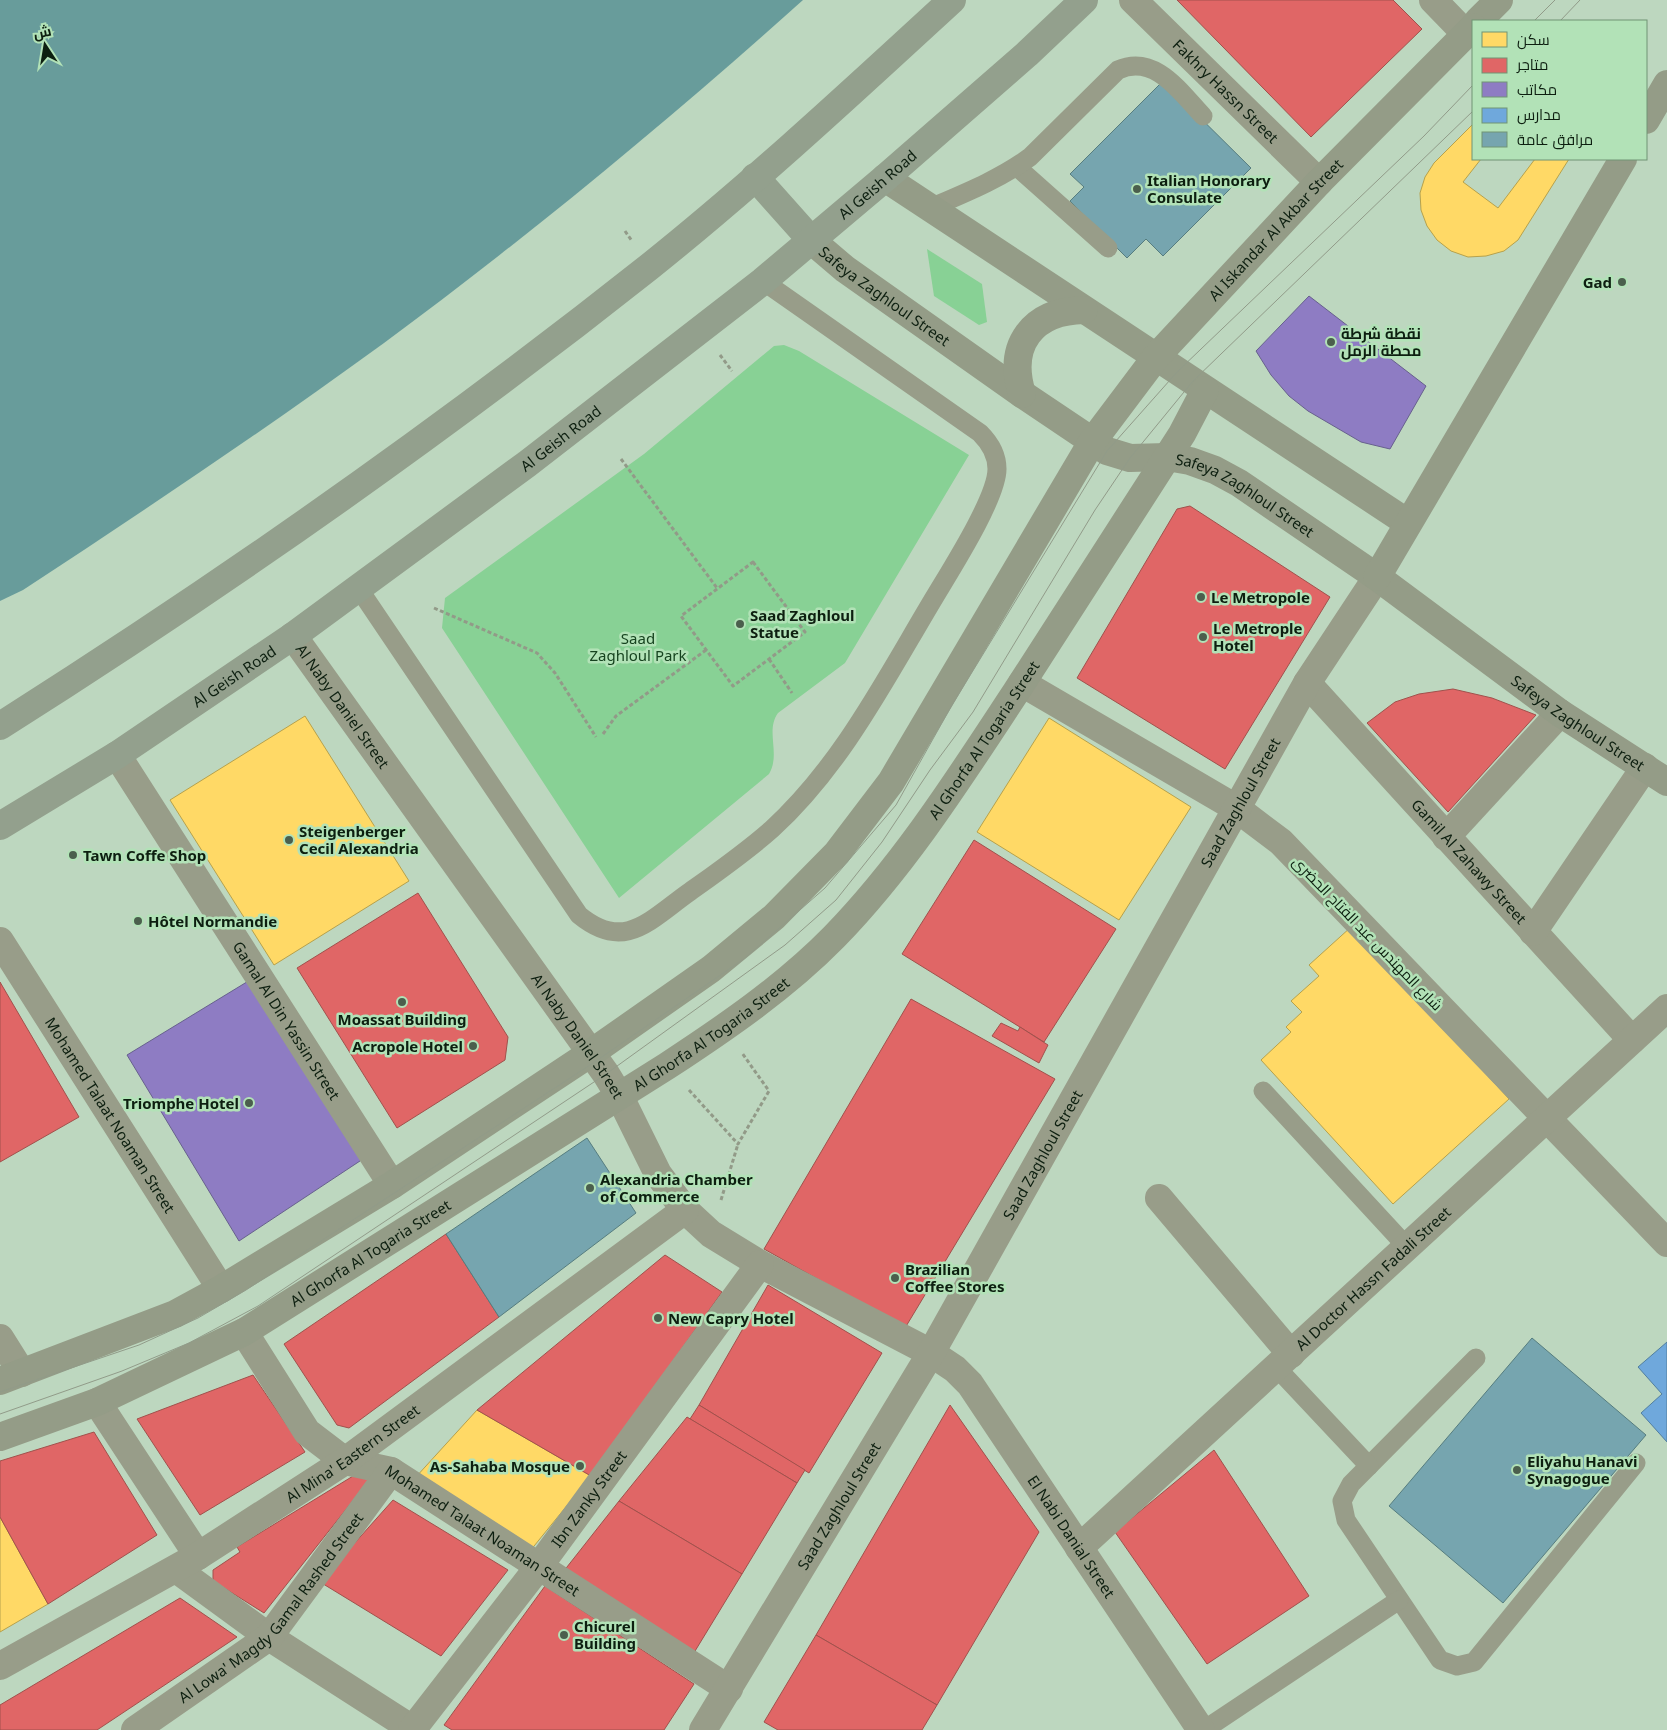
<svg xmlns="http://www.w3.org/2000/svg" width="1667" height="1730" viewBox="0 0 1667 1730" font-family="'Noto Sans',Cairo,sans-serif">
<rect width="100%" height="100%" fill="#bdd7bf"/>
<g fill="#88d195">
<polygon points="927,249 982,284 987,322 979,325 934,296"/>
<path d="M 784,345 L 799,351 L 969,455 L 845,663 L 778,713 C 765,731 781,754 769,774 L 619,898 L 442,628 L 445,598 L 644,454 L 774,346 Z"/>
</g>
<path fill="#689c9b" d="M 0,0 L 803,0 C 669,120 529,236 384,343 C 266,429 145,510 23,590 L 0,601 Z"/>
<g fill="#ffd966" stroke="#b6a14c">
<polygon points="1473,124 1473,159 1481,159 1463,182 1498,208 1535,159 1569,159 1518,240 1504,251 1486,256 1468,257 1451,251 1437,240 1427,226 1421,210 1420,193 1425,177 1434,163"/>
<polygon points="305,716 409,881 274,965 170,800"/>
<polygon points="1049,718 1191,807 1119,920 977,832"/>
<polygon points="1351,927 1509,1099 1393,1204 1261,1060 1291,1032 1286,1027 1302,1012 1291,1001 1319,976 1309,965"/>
<polygon points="477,1410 591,1476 530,1551 415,1478"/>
<polygon points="0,1517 48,1604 0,1632"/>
</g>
<g fill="#e06666" stroke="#a1514c">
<polygon points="1177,0 1393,0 1422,29 1311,137"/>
<polygon points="1190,506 1330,597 1225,769 1077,678 1177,509"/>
<polygon points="1453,689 1492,698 1536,715 1448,812 1367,723 1395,702 1419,694"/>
<polygon points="974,840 1116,929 1044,1042 902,954"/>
<polygon points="418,893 508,1037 505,1060 397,1128 297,968"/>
<polygon points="0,982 79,1117 0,1162"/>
<polygon points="911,999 1055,1079 905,1328 764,1249"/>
<polygon points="1001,1023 1018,1031 1020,1027 1048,1045 1039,1063 992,1036"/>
<polygon points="446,1234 499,1317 349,1428 337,1425 284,1344"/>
<polygon points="665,1255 722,1292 591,1476 477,1410"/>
<polygon points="768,1285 882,1353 809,1473 699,1405"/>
<polygon points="253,1375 305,1452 200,1515 137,1419"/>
<polygon points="699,1405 805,1470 797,1483 690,1419"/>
<polygon points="950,1405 1039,1532 937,1705 816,1635"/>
<polygon points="687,1417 797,1483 742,1574 619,1501"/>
<polygon points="94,1432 157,1535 48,1604 0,1517 0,1461"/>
<polygon points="1214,1450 1309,1596 1207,1664 1115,1532"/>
<polygon points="358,1473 370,1479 264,1613 213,1581 213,1570 240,1552 237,1547"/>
<polygon points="393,1500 508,1570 441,1656 320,1582"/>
<polygon points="619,1501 742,1574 692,1656 563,1572"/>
<polygon points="545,1586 694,1684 664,1730 452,1730 444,1725"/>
<polygon points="180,1598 237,1637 97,1730 0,1730 0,1705"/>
<polygon points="816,1635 937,1705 922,1730 778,1730 764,1722"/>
</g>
<g fill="#8e7cc3" stroke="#67608d">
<polygon points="1309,296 1426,386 1390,449 1361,442 1308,411 1289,396 1271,375 1256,351"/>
<polygon points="255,977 366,1157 239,1241 127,1055"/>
</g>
<polygon fill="#6fa8dc" stroke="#527f9f" points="1667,1342 1667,1442 1641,1413 1662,1394 1638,1367"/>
<g fill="#76a5af" stroke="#567d7f">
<polygon points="1163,81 1251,168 1163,256 1146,239 1127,258 1070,201 1084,187 1070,174"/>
<polygon points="587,1138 636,1213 499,1317 446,1234"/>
<polygon points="1532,1338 1646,1435 1503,1603 1389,1506"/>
</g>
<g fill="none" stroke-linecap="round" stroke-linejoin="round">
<g stroke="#929a88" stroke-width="3" stroke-dasharray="4 2.5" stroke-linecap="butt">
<polyline points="625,231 632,241"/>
<polyline points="720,355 732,371"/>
<polyline points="621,459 717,588"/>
<polygon points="753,562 805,632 733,686 681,616"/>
<polyline points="434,608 537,653 555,673 596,737"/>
<polyline points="769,659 792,693"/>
<polyline points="603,734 616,716 706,650"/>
<polyline points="689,1090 738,1144 769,1091 742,1053"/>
<polyline points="721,1200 738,1144"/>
</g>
<g stroke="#989d89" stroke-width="19">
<polyline points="1017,167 1108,248"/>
<path d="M 930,208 C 965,193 1000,179 1030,157 L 1118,70 C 1155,53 1181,93 1203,116"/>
<path d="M 359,589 L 579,915 C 624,952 649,921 688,893 C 716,873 745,853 772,829 C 842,765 886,678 934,598 C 950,571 997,498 997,469 C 997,454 990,443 980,433 L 763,281"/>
<polyline points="1263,1091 1407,1247"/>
<polyline points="1476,1358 1351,1484 1342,1501 1346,1520 1440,1660 1457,1666 1474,1662 1636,1463"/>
<polyline points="1276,1367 1369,1466"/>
<polyline points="1204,1730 1399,1600"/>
</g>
<g stroke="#989d89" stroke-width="28">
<path id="s1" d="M 1133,0 L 1319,182"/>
<polyline points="1433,0 1466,34"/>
<path id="s2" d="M 293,636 L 606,1074 L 620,1097 L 658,1174 L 685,1210 L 711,1234 L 760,1264 L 931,1353 L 955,1369 L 970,1384 L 1201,1730"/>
<polyline points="1022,683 1236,808 1281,842 1667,1243"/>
<path id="s3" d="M 1307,683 L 1632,1040"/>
<path id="s4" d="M 117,755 L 392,1185"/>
<polyline points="1446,837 1560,713"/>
<polyline points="1533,932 1645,767"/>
<path id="s5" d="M 0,941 L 221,1289"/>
<polyline points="1159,1198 1291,1354"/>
<path id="s6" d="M 244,1332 L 307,1432 L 345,1461 L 391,1471 L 729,1689"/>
<polyline points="0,1338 22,1373"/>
<polyline points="97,1402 198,1556"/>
<path id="s7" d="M 1079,1548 L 1667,1008"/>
<polyline points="176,1569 269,1637 414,1730"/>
<path id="s8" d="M 0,1666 L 198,1556 L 345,1461 L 685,1210"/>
<path id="s9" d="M 135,1730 L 269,1637 L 391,1471"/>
<path id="s10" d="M 412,1730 L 540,1565 L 760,1264"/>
<path id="s11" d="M 703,1730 L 931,1353 L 1307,683 L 1377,577"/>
</g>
<g stroke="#949c87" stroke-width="28">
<polyline points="1478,21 1499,0"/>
<polyline points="1646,120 1667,84"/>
<polyline points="885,178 1408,523"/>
<path id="s12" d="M 812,241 L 845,269 L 1022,394 L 1107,451 L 1130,458 L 1167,457 L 1190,461 L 1215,470 L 1239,483 L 1377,577 L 1560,713 L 1667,782"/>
<path d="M 1022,394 C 1007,345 1032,311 1084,310"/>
<polyline points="1377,577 1623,159"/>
<path id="s13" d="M 0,1381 L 175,1314 L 221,1289 L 392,1185 L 591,1053 L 711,969 L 774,917 L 837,853 L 891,782 L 1092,442 L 1156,357 L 1319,182 L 1473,27"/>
<path id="s14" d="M 0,1437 L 97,1402 L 244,1332 L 667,1066 C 725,1028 785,987 834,937 C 905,864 960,777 1016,692 C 1071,606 1127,520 1182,434 L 1205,390"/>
</g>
<g stroke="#93a08d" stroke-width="28">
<polyline points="755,177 812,241"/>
<path d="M 0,726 C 224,584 441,432 649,267 C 754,183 853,91 952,0"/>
<path id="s15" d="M 0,826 L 117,755 L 293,636 L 527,464 L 763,281 L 885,178 L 1027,54 L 1084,0"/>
</g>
<g stroke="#919b89" stroke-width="1">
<polyline points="1534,21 1555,0"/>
<polyline points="1560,21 1580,0"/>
<polyline points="0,1392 139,1345 198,1318 246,1290 596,1061 745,958 825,888 896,805 952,705 1107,451 1178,371 1424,136 1473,85"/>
<polyline points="0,1414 122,1371 189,1343 258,1306 606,1074 785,945 836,900 882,842 930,770 973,712 1095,510 1130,458 1193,381 1473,111"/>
</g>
</g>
<g fill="#4b5f4d" stroke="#b2e2b7" stroke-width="2">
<circle cx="1137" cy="189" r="5"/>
<circle cx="1622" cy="282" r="5"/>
<circle cx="1331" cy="342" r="5"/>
<circle cx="1201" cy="597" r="5"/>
<circle cx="740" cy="624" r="5"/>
<circle cx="1203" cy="637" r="5"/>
<circle cx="289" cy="840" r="5"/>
<circle cx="73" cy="855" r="5"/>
<circle cx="138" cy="921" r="5"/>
<circle cx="402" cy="1002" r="5"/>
<circle cx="473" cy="1046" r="5"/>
<circle cx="249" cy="1103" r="5"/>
<circle cx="590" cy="1188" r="5"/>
<circle cx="895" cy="1278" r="5"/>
<circle cx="658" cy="1318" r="5"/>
<circle cx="580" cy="1466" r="5"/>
<circle cx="1517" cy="1470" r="5"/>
<circle cx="564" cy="1635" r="5"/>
</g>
<g text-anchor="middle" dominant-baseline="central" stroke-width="5" stroke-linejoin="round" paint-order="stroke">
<g font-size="15" fill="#0d1f10" stroke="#b2e2b7">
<text stroke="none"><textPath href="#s1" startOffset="130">Fakhry Hassn Street</textPath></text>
<text stroke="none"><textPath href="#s15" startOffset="1088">Al Geish Road</textPath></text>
<text stroke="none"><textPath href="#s13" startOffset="1762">Al Iskandar Al Akbar Street</textPath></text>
<text stroke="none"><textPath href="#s12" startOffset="91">Safeya Zaghloul Street</textPath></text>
<text stroke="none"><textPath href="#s15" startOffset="682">Al Geish Road</textPath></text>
<text stroke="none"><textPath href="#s12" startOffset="511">Safeya Zaghloul Street</textPath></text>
<text stroke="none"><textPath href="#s15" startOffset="278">Al Geish Road</textPath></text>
<text stroke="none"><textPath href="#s2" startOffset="86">Al Naby Daniel Street</textPath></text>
<text stroke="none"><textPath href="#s12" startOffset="916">Safeya Zaghloul Street</textPath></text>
<text stroke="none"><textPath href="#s14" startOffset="1225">Al Ghorfa Al Togaria Street</textPath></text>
<text stroke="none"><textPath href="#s11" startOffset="1072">Saad Zaghloul Street</textPath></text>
<text stroke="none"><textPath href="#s3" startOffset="241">Gamil Al Zahawy Street</textPath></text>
<text transform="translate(1368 933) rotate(46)">شارع المهندس عبد الفتاح الحضرى</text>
<text stroke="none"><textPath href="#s4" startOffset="315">Gamal Al Din Yassin Street</textPath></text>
<text stroke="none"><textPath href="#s14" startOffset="820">Al Ghorfa Al Togaria Street</textPath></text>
<text stroke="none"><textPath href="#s2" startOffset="491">Al Naby Daniel Street</textPath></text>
<text stroke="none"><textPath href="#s5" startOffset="206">Mohamed Talaat Noaman Street</textPath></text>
<text stroke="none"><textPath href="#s11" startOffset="668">Saad Zaghloul Street</textPath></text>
<text stroke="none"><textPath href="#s14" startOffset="415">Al Ghorfa Al Togaria Street</textPath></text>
<text stroke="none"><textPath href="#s7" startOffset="399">Al Doctor Hassn Fadali Street</textPath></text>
<text stroke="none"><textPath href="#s8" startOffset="412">Al Mina' Eastern Street</textPath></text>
<text stroke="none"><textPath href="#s10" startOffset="291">Ibn Zanky Street</textPath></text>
<text stroke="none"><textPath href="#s11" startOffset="262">Saad Zaghloul Street</textPath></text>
<text stroke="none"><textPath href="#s6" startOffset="322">Mohamed Talaat Noaman Street</textPath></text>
<text stroke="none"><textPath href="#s2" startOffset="1215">El Nabi Danial Street</textPath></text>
<text stroke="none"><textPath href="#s9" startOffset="185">Al Lowa' Magdy Gamal Rashed Street</textPath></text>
</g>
<g font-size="15" font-weight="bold" fill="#0d1f10" stroke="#b2e2b7" text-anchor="start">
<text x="1147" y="180">Italian Honorary<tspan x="1147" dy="17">Consulate</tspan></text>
<text x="1612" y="282" text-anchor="end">Gad</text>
<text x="1341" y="333">نقطة شرطة<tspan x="1341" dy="17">محطة الرمل</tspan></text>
<text x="1211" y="597">Le Metropole</text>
<text x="750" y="615">Saad Zaghloul<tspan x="750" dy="17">Statue</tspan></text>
<text x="1213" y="628">Le Metrople<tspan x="1213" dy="17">Hotel</tspan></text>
<text x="299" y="831">Steigenberger<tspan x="299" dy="17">Cecil Alexandria</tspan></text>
<text x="83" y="855">Tawn Coffe Shop</text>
<text x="148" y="921">Hôtel Normandie</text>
<text x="402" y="1019" text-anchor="middle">Moassat Building</text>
<text x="463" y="1046" text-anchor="end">Acropole Hotel</text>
<text x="239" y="1103" text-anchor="end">Triomphe Hotel</text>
<text x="600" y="1179">Alexandria Chamber<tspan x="600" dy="17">of Commerce</tspan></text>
<text x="905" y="1269">Brazilian<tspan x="905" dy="17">Coffee Stores</tspan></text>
<text x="668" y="1318">New Capry Hotel</text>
<text x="1527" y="1461">Eliyahu Hanavi<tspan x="1527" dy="17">Synagogue</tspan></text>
<text x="570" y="1466" text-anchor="end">As-Sahaba Mosque</text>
<text x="574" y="1626">Chicurel<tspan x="574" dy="17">Building</tspan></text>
</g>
<g font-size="15" fill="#16431f" stroke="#b2e2b7">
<text x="638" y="638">Saad<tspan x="638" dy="17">Zaghloul Park</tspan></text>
</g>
</g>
<rect x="1472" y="20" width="175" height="140" fill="#b2e2b7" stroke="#709474"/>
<rect x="1482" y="32" width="25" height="15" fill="#ffd966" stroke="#709474"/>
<text x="1517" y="45" font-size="15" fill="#0d1f10">سكن</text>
<rect x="1482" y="58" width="25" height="15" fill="#e06666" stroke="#709474"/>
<text x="1517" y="70" font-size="15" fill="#0d1f10">متاجر</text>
<rect x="1482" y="82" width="25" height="15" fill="#8e7cc3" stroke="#709474"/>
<text x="1517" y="95" font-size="15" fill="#0d1f10">مكاتب</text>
<rect x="1482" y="108" width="25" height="15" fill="#6fa8dc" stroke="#709474"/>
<text x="1517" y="120" font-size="15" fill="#0d1f10">مدارس</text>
<rect x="1482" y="132" width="25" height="15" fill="#76a5af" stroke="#709474"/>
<text x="1517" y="145" font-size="15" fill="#0d1f10">مرافق عامة</text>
<g transform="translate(45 45) rotate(348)" stroke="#b2e2b7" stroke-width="4" paint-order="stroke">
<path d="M0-4L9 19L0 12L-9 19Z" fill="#0d1f10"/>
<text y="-8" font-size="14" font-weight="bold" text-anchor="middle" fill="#0d1f10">ش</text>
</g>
</svg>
